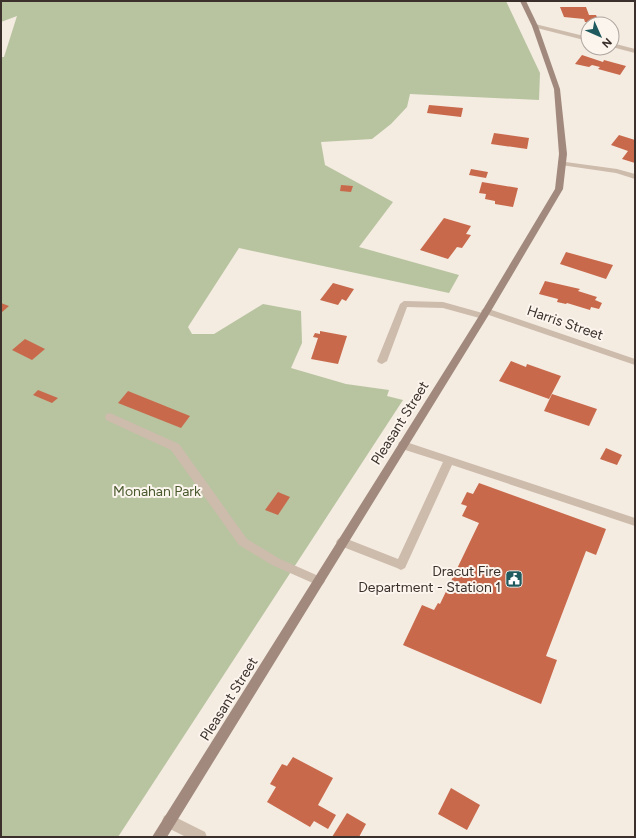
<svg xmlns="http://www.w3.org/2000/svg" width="636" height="838" viewBox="0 0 636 838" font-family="Figtree,sans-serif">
<rect width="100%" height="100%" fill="#f4ebe1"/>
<polygon fill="#b8c4a0" points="1,1 506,1 540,73 539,100 410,94 407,107 391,124 372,139 321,142 325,165 393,202 359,247 459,275 449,293 239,248 188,327 192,334 214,334 263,304 301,311 302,343 291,368 346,384 389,390 387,396 403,400 118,837 1,837 1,57 4,57 17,16 1,22"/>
<g fill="#c8694b">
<polygon points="560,7 586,7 589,15 596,15 599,22 585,22 584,19 564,17"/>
<polygon points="582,55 603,62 604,60 626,66 620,75 598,69 600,67 592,65 589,67 575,64"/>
<polygon points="429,105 463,108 461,117 427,113"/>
<polygon points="494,133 529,138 527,149 491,144"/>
<polygon points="619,135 635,140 635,163 622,159 628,151 611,145"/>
<polygon points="471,169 488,172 486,178 469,175"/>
<polygon points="482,182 518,188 513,207 495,204 495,201 485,199 486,194 479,193"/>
<polygon points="341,185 353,186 351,192 340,191"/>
<polygon points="444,218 471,226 466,234 471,235 462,248 457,247 448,259 420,250"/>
<polygon points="566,252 613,265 606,279 560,264"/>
<polygon points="545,281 580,289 578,291 597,297 595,300 602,303 599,309 591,307 590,310 567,303 566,304 557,302 558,299 539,294"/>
<polygon points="333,283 354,289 346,301 342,299 338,305 320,300"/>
<polygon points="1,303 9,306 1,313"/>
<polygon points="320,331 347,336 338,364 311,359 318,338 313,337 315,333 320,334"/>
<polygon points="25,339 45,349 32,360 12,350"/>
<polygon points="511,361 526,367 527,364 561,376 549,399 499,381"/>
<polygon points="38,390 58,398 52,403 33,395"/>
<polygon points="128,391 190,416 181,428 118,403"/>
<polygon points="552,394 597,409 589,426 544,411"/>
<polygon points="606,448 622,455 617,465 600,459"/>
<polygon points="479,483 606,529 596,555 586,551 546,656 557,660 541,704 403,645 422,605 434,610 438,603 440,604 479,523 462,516 467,506 461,504 467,492 473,494"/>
<polygon points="278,492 290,497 278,515 265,510"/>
<polygon points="293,757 333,778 318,805 336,815 328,829 314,821 310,827 267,802 276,787 270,784 282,764 287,766"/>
<polygon points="451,788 480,805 467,830 438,814"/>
<polygon points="347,813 366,824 359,837 332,837"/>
</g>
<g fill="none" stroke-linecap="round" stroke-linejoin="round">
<g fill="#cdbbac" fill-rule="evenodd">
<polygon points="404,301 443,302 486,314 488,316 483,319 443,308 407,307 387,361 382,364 379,363 377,361 400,304"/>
<polygon points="110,413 179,444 247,539 280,559 323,578 325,581 323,584 319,586 315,584 272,565 239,545 171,450 106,420 105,417 106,414"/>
<polygon points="403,441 635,518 635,526 452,465 405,568 401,570 397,568 338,545 336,542 338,539 342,537 398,559 443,462 399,448 398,445 399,442"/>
</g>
<g fill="#cdbbac" fill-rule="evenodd">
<polygon points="535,24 588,37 588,41 533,27 532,26"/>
<polygon points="612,43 635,49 635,53 612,47"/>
<polygon points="558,161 617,169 635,174 635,179 616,173 561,165 558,165"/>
<polygon points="486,308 635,359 635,365 483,313 481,311 483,309"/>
<polygon points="169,814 205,832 207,837 186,837 164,826 162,821 164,816"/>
</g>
<polygon fill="#a18a7d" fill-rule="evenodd" points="520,1 526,1 538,26 560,89 567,154 563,189 488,316 167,837 152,837 479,316 555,189 559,154 554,89 532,26"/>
</g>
<defs>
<symbol id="civic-square" viewBox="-11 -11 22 22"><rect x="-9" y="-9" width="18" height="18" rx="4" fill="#1f5a5e" stroke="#fbf5ee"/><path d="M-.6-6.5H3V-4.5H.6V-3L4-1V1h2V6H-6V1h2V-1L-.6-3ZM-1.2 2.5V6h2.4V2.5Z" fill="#fff"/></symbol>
</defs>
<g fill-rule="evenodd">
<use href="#civic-square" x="504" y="569" width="20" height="20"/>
</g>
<g text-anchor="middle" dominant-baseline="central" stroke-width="4" stroke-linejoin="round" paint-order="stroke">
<g font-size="14" fill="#3b302b" stroke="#fbf5ee">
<text transform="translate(565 323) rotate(19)">Harris Street</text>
<text transform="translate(400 423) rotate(-58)">Pleasant Street</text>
<text transform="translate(229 699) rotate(-58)">Pleasant Street</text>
</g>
<g font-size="14" fill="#4a5a2e" stroke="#fbf5ee">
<text x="157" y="491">Monahan Park</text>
</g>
<g font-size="14" fill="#3b302b" stroke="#fbf5ee" text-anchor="end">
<text x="501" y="571">Dracut Fire<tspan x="501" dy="16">Department - Station 1</tspan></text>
</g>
</g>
<rect width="636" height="838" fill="none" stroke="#3b302b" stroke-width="4"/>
<g transform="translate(600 36) rotate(135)"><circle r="19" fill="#fbf5ee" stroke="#aea6a0"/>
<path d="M0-3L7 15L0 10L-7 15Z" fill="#1f5a5e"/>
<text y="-6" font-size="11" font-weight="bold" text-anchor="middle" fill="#3b302b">N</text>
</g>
</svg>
